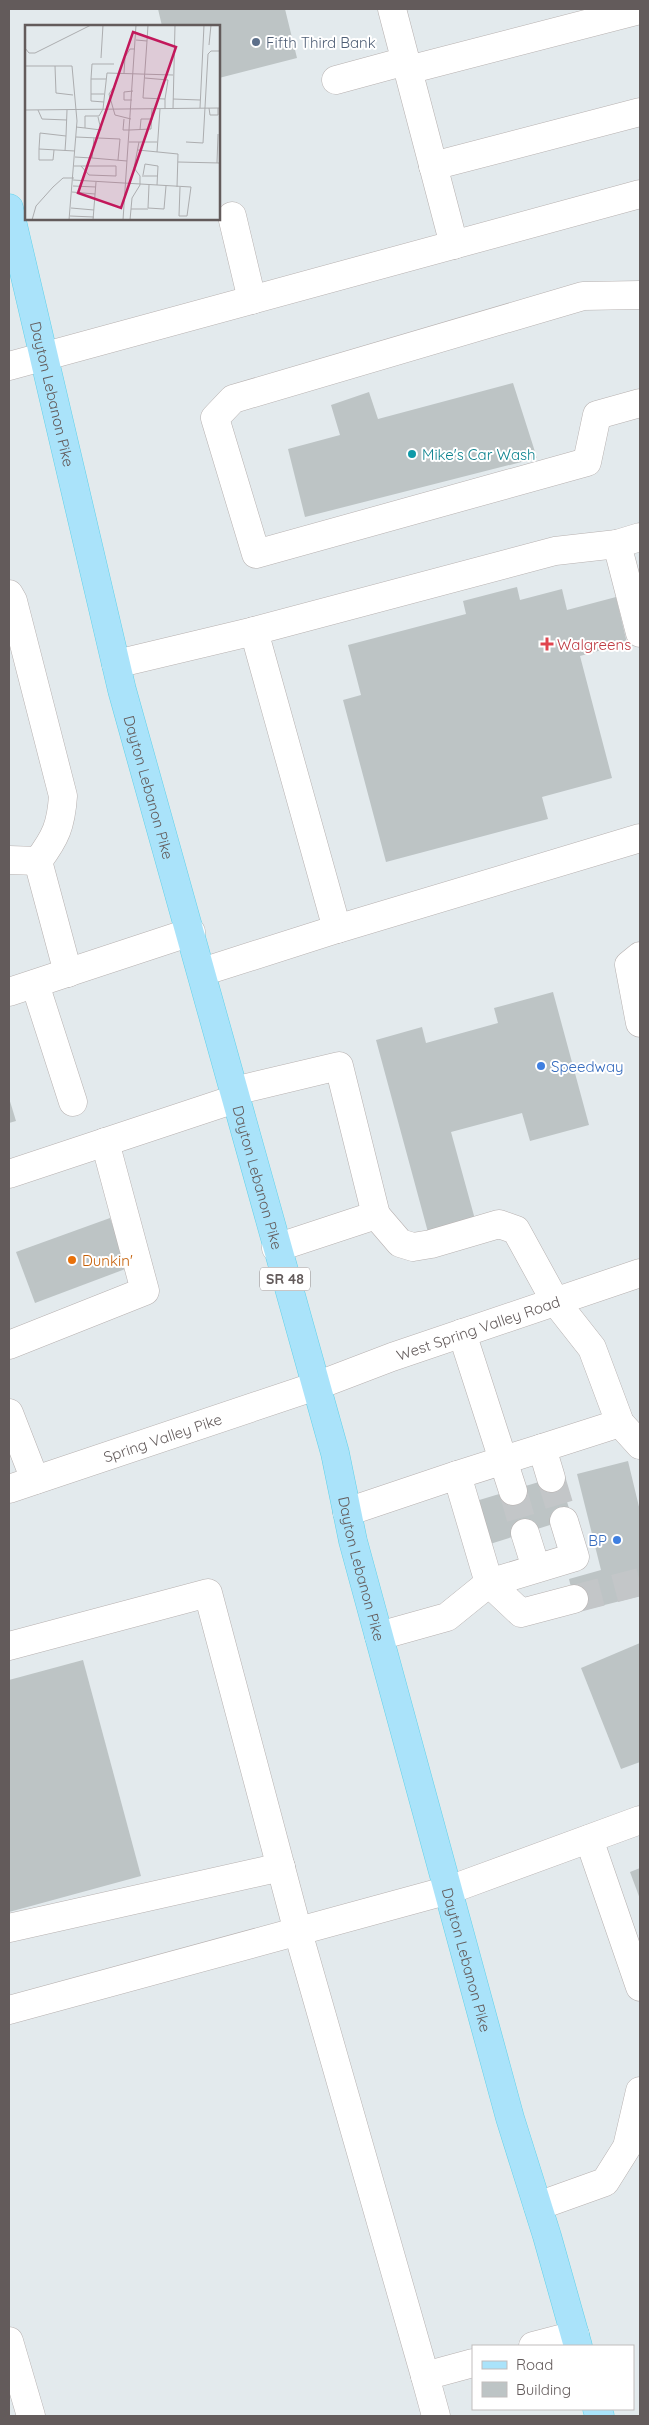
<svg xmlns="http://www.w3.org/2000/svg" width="649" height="2425" viewBox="0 0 649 2425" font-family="Quicksand,sans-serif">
<rect width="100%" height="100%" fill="#e3eaed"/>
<g fill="#bdc4c5">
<polygon points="158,9 285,9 297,58 219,78 219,26 162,26"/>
<polygon points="513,383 537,458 305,517 288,449 340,435 331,405 369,392 378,419"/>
<polygon points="517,587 520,600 562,589 567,610 616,597 627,643 580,656 612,778 542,797 548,819 386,862 343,700 361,695 348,645 466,614 463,601"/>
<polygon points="553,992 589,1125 530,1141 522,1113 451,1132 476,1223 429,1236 376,1040 422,1027 426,1043 498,1023 494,1008"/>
<polygon points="9,1098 16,1121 9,1123"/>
<polygon points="110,1218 128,1268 35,1303 16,1252"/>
<polygon points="628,1461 640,1511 640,1596 577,1612 569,1579 601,1570 577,1474"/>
<polygon points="559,1476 572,1518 490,1544 476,1501"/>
<polygon points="640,1643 640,1762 621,1769 581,1668"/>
<polygon points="83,1660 141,1876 9,1912 9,1680"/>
<polygon points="640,1868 640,1899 630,1872"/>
</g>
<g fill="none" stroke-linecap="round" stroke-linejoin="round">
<g stroke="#c3c6c8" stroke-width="28" stroke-dasharray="28 14" stroke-linecap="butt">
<polyline points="551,1478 564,1521"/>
<polyline points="513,1491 525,1533"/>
<polyline points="574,1599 640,1582"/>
</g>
<defs>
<g id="minor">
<polyline points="392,9 454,245"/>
<polyline points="408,70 640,10"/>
<polyline points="336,80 406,61"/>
<polyline points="433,166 640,112"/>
<polyline points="232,216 252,300"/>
<polyline points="640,295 583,296 233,399 215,418 256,554 587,462 597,415 640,403"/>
<polyline points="9,366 640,194"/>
<polyline points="640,537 617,544 640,633"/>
<path d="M 9,594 L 13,601 L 63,796 C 61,825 56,837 38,861"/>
<polyline points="254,631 337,929 640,838"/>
<polyline points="116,664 254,631 555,551 617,544"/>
<polyline points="9,860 38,861"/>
<polyline points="38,861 68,973"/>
<polyline points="640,956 629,965 640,1023"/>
<polyline points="202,972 337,929"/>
<polyline points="35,984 73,1102"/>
<polyline points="9,992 191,932"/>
<polyline points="234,1091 339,1066 376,1215"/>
<polyline points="9,1174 235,1099"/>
<polyline points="276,1248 376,1215 400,1243 413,1247 431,1244 499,1224 516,1230 555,1301 592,1348 620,1423 640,1445"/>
<polyline points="462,1333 513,1491"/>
<polyline points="9,1345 145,1291 105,1142"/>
<polyline points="9,1413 35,1480"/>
<polyline points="542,1448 620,1423"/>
<polyline points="457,1475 542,1448 551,1478"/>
<path id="s1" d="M 9,1489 L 316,1386 L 392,1357 L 640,1273"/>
<polyline points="347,1512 457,1475 489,1583 447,1617 379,1636"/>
<polyline points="564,1521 575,1557 489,1583 521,1613 574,1599"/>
<polyline points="525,1533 536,1568"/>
<polyline points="9,1646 208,1593 298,1932 425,2376"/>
<polyline points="589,1839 640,1987"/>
<polyline points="9,1928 281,1867"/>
<polyline points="9,2010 449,1890 640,1820"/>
<polyline points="538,2206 605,2182 627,2147 640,2091"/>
<polyline points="9,2341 31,2416"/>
<polyline points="533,2346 575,2335"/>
<polyline points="436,2416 425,2376 473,2363"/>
</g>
<g id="major">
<path id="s2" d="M 9,208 L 122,690 L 335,1453 L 353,1541 L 510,2118 L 547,2236 L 578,2346"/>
<polyline points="597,2409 600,2416"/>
</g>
</defs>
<use href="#minor" stroke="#b7b1b0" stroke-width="29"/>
<use href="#major" stroke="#60d1e9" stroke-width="29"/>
<use href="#minor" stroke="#fff" stroke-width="28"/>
<use href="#major" stroke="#aae3fa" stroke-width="28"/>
</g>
<circle fill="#5c6f8a" stroke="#fff" stroke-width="2" cx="256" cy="42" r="5"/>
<circle fill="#0f9aa8" stroke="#fff" stroke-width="2" cx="412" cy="454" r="5"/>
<path fill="#e0444e" stroke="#fff" stroke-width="2" d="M544.5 636.5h5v5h5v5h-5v5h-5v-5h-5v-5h5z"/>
<g fill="#3f7fe0" stroke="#fff" stroke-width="2">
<circle cx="541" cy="1066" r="5"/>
<circle cx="617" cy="1540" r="5"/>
</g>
<circle fill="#e8710a" stroke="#fff" stroke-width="2" cx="72" cy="1260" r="5"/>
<g text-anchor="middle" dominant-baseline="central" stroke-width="4" stroke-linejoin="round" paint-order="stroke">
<rect fill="#fff" stroke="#928c8c" stroke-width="1" x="260" y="1267.5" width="50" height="23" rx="4"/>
<g font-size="14" font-weight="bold" fill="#635b5b">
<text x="285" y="1279">SR 48</text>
</g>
<g font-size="15" fill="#4e5e75" stroke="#fff" text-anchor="start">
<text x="266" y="42">Fifth Third Bank</text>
</g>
<g font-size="15" fill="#635b5b" stroke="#fff">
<text stroke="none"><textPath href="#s2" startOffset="191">Dayton Lebanon Pike</textPath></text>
<text stroke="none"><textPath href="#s2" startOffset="596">Dayton Lebanon Pike</textPath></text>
<text stroke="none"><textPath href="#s2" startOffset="1001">Dayton Lebanon Pike</textPath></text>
<text stroke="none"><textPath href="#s1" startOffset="496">West Spring Valley Road</textPath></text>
<text stroke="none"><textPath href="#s1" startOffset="162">Spring Valley Pike</textPath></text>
<text stroke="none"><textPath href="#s2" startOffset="1406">Dayton Lebanon Pike</textPath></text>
<text stroke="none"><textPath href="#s2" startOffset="1811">Dayton Lebanon Pike</textPath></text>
</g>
<g font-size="15" fill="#0d838f" stroke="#fff" text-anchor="start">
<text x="422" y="454">Mike's Car Wash</text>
</g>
<g font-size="15" fill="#be3a42" stroke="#fff" text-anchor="start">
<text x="557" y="644">Walgreens</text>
</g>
<g font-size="15" fill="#366cbe" stroke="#fff" text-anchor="start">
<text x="551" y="1066">Speedway</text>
<text x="607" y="1540" text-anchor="end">BP</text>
</g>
<g font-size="15" fill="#c56008" stroke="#fff" text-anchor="start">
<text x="82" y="1260">Dunkin'</text>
</g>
</g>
<g transform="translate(25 25)">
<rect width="195" height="195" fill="#e3eaed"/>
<path fill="none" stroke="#acadaf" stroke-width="1" d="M 111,15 L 122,16 L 123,0M 122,16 L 118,73 L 140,74 L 140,84M 184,20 L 186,0M 0,23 L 4,28 L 10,28 L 66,0M 76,33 L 78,0M 0,41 L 47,41 L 52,96 L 44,195M 30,41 L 31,68 L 48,70M 99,48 L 100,32 L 105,24 L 110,24M 120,53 L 143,55 L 140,74M 66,54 L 67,39 L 89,39M 88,63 L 84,69 L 90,90 L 106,94M 66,69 L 66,76 L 79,77M 79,69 L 66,69 L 66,54 L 81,54M 148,74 L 175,75M 107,75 L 99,75 L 99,67 L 108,66M 175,83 L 179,0M 184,83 L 185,90 L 193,90 L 193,83M 148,84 L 150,0M 0,85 L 195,83M 13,85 L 17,94 L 42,95M 42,85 L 41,111 L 15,108 L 14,124 L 50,126M 74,91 L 78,84 L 82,48 L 148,50M 99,94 L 98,105 L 105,105M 51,102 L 60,103 L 60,91 L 74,91M 60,103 L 76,105 L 73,92M 105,105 L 126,104 L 127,84M 115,105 L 116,94 L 128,94M 51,112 L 95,114 L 93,135M 104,117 L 132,117M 161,117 L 178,118 L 183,29 L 186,26 L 195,26M 14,124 L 14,135 L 28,135 L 29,125M 113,125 L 153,129 L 152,162M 40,126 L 41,111M 132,127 L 135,84M 50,132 L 67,133 L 69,113M 67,133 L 102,136M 153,137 L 195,138M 192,138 L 193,109M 49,141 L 91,141 L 91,151 L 64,150 L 56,141M 118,150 L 120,139 L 133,141 L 132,160M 117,151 L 133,151M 48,155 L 166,162 L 162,191 L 154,191 L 155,162M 124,160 L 123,183 L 139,184 L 141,161M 48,161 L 71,162M 47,167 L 70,169M 46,183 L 69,185M 106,184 L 123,184M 45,191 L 69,192M 7,195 L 11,181 L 28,162 L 38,153 L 49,153M 68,195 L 71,157M 98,195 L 111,0M 105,195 L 107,173 L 115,160 L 115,151 L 109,143 L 114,117"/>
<path fill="#c2185b" fill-opacity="0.15" stroke="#c2185b" stroke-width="2.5" d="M 108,7 L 151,22 L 96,183 L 53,168 Z"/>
<rect width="195" height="195" fill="none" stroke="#635b5b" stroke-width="2.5"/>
</g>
<rect width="649" height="2425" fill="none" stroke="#635b5b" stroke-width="20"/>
<rect x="472" y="2345" width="162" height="65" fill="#ffffff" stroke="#c1bdbd"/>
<rect x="482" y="2361" width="25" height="8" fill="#aae3fa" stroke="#c1bdbd"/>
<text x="516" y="2370" font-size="15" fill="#635b5b">Road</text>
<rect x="482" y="2382" width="25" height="15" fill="#bdc4c5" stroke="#c1bdbd"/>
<text x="516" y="2395" font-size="15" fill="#635b5b">Building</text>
</svg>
